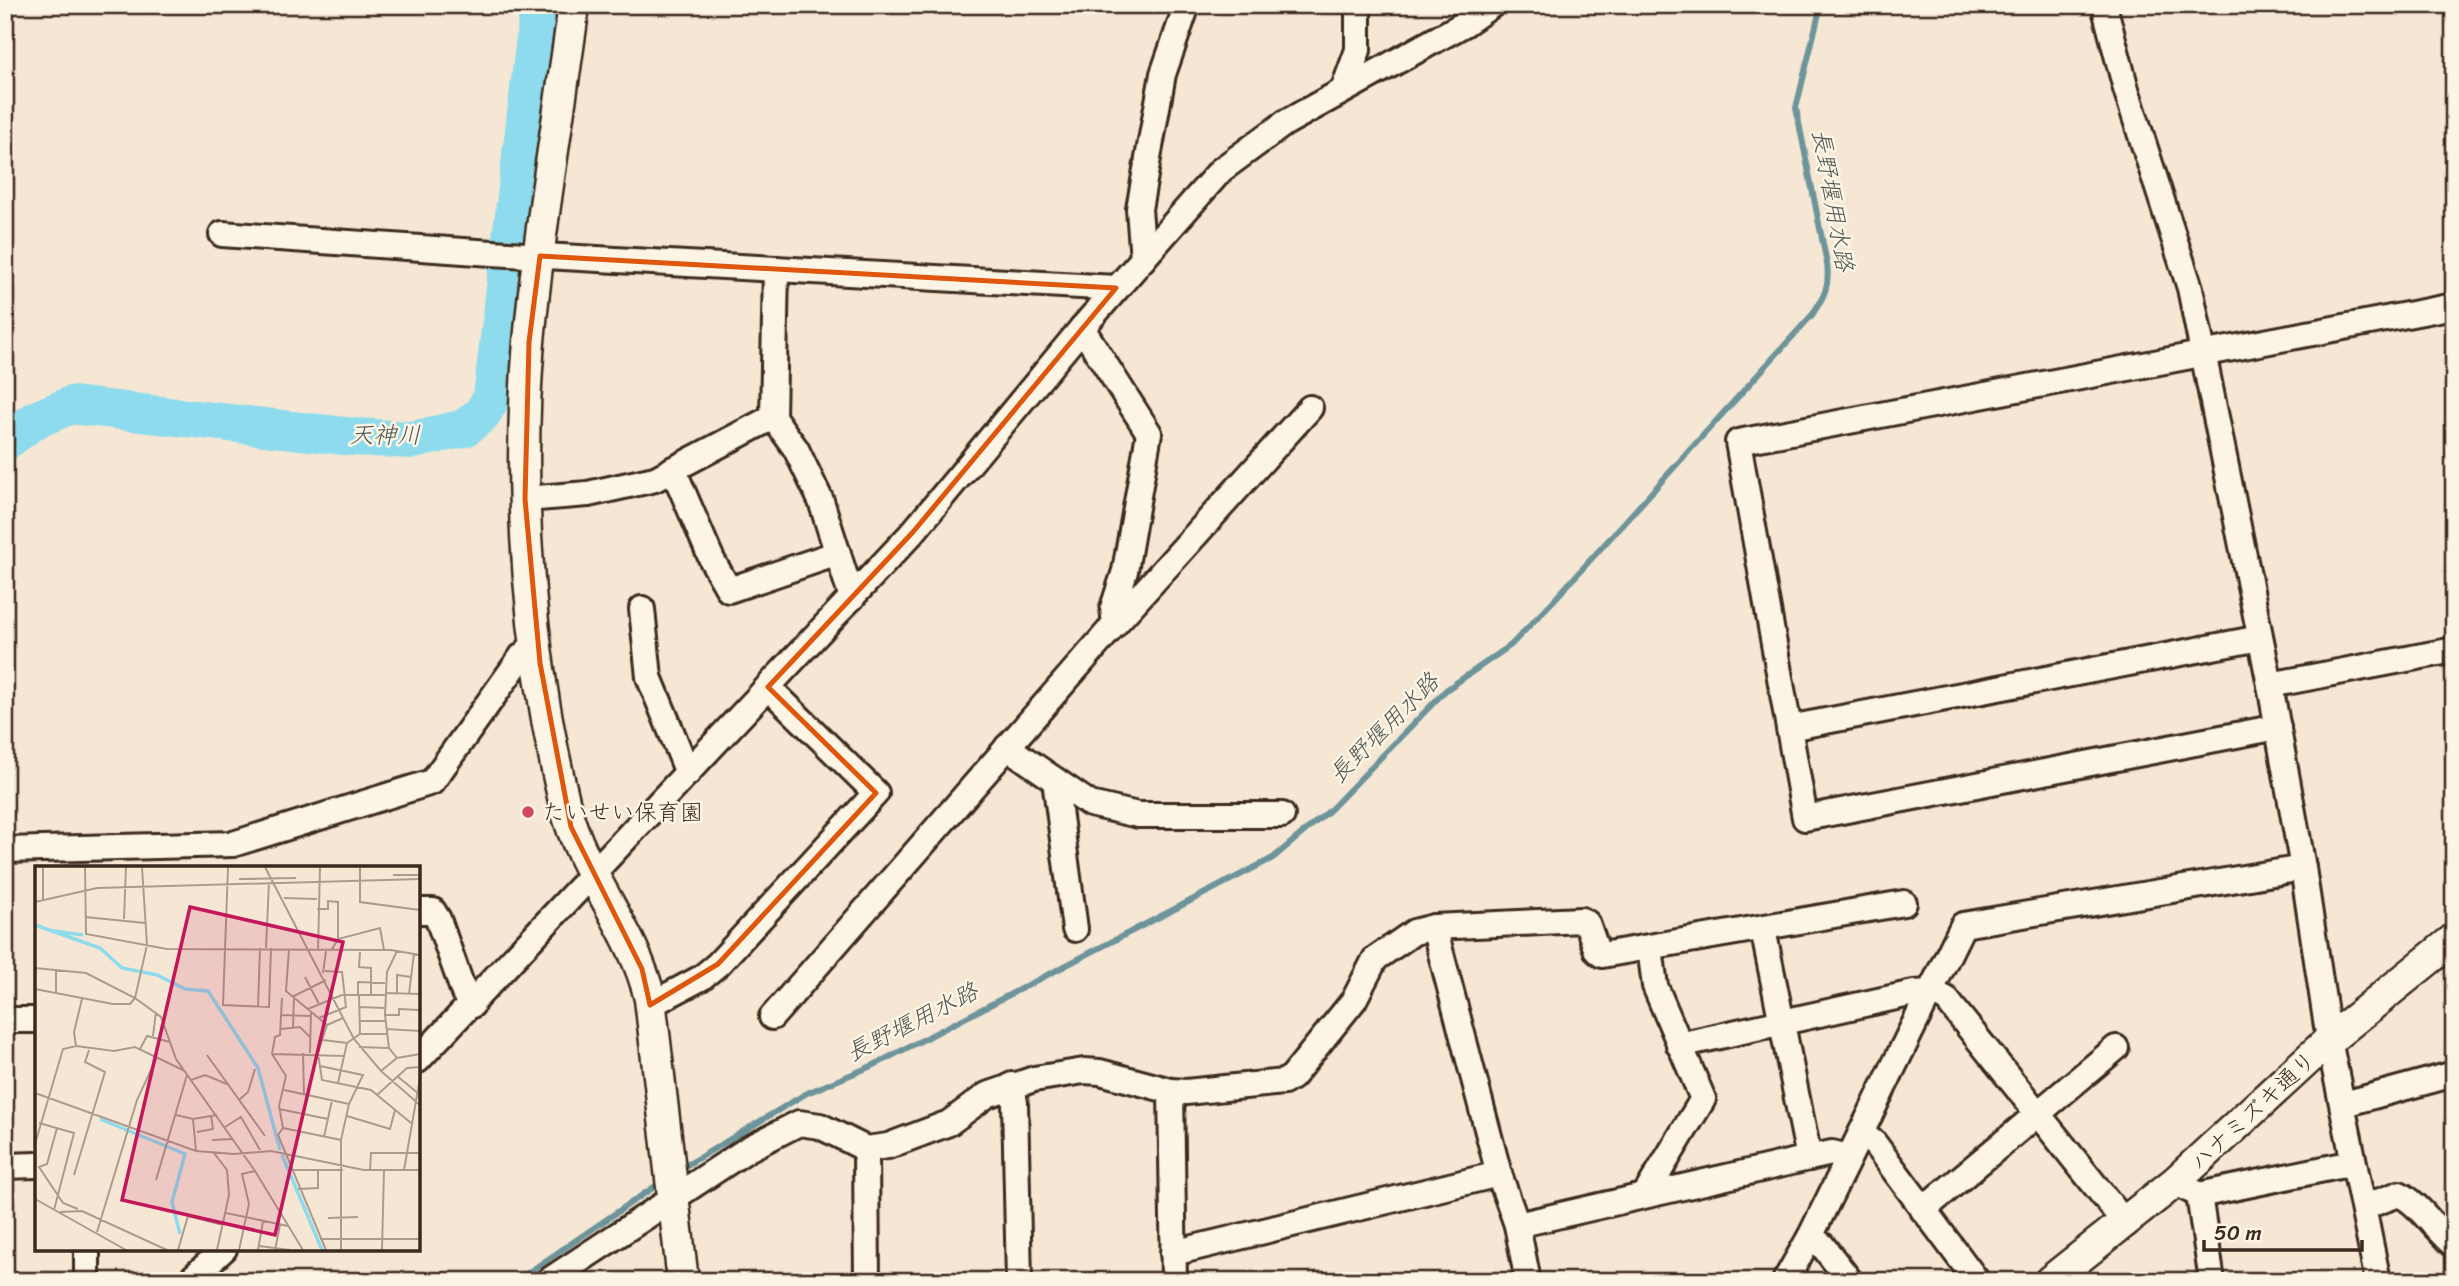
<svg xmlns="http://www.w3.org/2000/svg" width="2459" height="1286" viewBox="0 0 2459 1286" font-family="Sriracha,'Klee One',sans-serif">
<rect width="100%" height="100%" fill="#f6e7d4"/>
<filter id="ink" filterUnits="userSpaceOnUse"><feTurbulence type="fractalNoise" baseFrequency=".0143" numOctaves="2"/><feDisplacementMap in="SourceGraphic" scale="14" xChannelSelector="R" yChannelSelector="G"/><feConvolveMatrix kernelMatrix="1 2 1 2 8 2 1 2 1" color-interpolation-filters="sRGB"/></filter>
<g filter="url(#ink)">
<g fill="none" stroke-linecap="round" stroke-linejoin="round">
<g stroke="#6c949a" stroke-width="6">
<path d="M 687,1165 L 807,1093 L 874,1065 L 1273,858 L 1330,810 L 1446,690 L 1511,645 L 1555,599 L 1812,315 C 1824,297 1830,286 1827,264 L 1796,108 L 1821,5"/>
<polyline points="516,1281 657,1185"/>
</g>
<polyline stroke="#8ddbec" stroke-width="38" points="5,442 35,420 71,405 354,437 413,440 465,428 482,414 492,397 539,5"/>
<defs>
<g id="minor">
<polyline points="2104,5 2126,89 2190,288 2270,685 2303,868 2329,1040 2378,1281"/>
<polyline points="1344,88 1358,50 1358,5"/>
<polyline points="222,234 492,253 1116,288"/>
<polyline points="1143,259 1139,209 1163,74 1187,5"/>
<polyline points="776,269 773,417 796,449 821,501 852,598"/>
<polyline points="1082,328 1149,433 1125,571 1113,608 1115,624"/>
<polyline points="673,469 712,560 729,590 838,553"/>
<polyline points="525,499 588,494 655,479 773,417"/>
<polyline points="642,609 649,677 688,773"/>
<polyline points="2270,685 2454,650"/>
<polyline points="2278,727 1805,818 1738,442 2454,306"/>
<polyline points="1789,728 2260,638"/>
<polyline points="1007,747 1090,804 1138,815 1282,815"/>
<polyline points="1055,780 1075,929"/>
<polyline points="5,850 233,844 432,782 522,656 537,642"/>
<polyline points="418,911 433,911 438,919 464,993 472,1005"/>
<polyline points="1434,927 1499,1174 1517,1225 1528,1281"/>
<polyline points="1763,929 1809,1158"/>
<polyline points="650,1005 701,978 718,964 876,793 768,687"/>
<polyline points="772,1017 1115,624 1310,408"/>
<polyline points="5,1020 37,1020"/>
<polyline points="1679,1045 1914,993 1930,992 1946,999 2126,1224"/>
<polyline points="418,1060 913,532 1082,328 1221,170 1285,123 1466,23 1492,5"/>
<polyline points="1012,1085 1015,1103 1019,1281"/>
<polyline points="1171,1091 1174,1281"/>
<polyline points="2344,1104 2454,1074"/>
<polyline points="1861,1133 1874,1143 1977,1281"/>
<polyline points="866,1149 867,1281"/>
<polyline points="5,1166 37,1165"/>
<polyline points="2175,1182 2199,1195 2353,1163"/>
<polyline points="1645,1195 1703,1099 1655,986 1650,948"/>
<polyline points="2199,1195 2212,1281"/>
<path d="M 2364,1207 L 2399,1194 C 2419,1203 2435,1230 2454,1245"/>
<polyline points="1923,1210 2116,1048"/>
<polyline points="1517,1225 1809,1158 1832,1153 1848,1157"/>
<polyline points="1810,1237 1822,1245 1850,1281"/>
<polyline points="87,1249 87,1281"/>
<polyline points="1173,1253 1499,1174"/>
<polyline points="189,1281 224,1249"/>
<polyline points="548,1281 748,1149 799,1123 820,1126 866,1149 888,1146 949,1123 987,1095 1034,1079 1084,1071 1100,1072 1171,1091 1186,1092 1284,1082 1292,1077 1354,1000 1375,959 1414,932 1434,927 1582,920 1587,923 1597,951 1602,955 1904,903"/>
<polyline points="1785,1281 1810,1237 1963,925 2303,868"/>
</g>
<g id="tertiary">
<path d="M 574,5 C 559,117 539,229 529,342 C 516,494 529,657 565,805 C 582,875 634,929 650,999 L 683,1281"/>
<polyline points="2050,1281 2175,1182 2329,1040 2454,939"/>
</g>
</defs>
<use href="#minor" stroke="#3b2a1e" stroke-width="30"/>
<use href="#tertiary" stroke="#3b2a1e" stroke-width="35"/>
<use href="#minor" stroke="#fcf5e5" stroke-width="24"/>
<use href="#tertiary" stroke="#fcf5e5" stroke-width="30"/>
</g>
</g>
<path fill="none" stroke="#df570d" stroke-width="5" stroke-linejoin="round" d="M 540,256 L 1116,288 L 913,532 L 768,687 L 876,793 L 718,964 L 650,1005 L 642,969 L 571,827 L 540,663 L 525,499 L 529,342 Z"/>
<circle fill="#d1495b" stroke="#fcf5e5" stroke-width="2.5" cx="528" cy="812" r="7"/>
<g text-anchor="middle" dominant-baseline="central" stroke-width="5" stroke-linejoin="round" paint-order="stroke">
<g font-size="23" fill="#3b2a1e" stroke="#fcf5e5" text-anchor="start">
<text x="542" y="812">たいせい保育園</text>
</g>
<g font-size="23" fill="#3b2a1e" stroke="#fcf5e5">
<text transform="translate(2253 1111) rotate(-43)">ハナミズキ通り</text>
</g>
<g font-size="24" font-style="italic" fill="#505652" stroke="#fcf5e5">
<text transform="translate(1833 200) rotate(80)">長野堰用水路</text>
<text x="385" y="435">天神川</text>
<text transform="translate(1384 728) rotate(-45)">長野堰用水路</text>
<text transform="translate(912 1022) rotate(-27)">長野堰用水路</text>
</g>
</g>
<g transform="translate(35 866)">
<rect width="385" height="385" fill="#f6e7d4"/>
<path fill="none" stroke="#8ddbec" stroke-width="3.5" d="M 0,59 L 65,82 L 87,102 L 122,109 L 150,123 L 173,125 L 223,202 L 245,284M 13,64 L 48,69M 65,253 L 150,288 L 137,336 L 145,368M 247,289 L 287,384"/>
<path fill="none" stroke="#ab9b8b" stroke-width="2" d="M 50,1 L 51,68 L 132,83 L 356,84 L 385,89M 107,1 L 112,79 L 100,132 L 126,151 L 141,193 L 220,305 L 268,384M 193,1 L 188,139 L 234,141 L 236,82M 230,1 L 319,173 L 346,205 L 385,239M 325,1 L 325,36 L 385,44M 358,9 L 385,9M 204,13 L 261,12M 249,32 L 282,33M 8,33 L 8,1M 0,36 L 62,22 L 385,13M 282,43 L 293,43 L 293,35 L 303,36 L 303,73M 50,51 L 110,57M 89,53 L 91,1M 231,82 L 234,16M 254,83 L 251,125 L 292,159 L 308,152M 283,85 L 285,1M 296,85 L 303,73 L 345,62 L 349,84M 325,86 L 324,101 L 336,102 L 336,129M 0,102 L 51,107 L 100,132 L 95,138 L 78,138 L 0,123M 21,104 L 21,126M 288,107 L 291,85M 270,111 L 284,138M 350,127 L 385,128M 362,127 L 362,109 L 376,111M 374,128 L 379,87M 323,129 L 323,116 L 350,117M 324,129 L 325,168M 247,132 L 245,169 L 240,171 L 237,188 L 251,210 L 244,240 L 248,262 L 243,269 L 291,384M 223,141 L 225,82M 324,141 L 350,142M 273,143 L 307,129 L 350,129M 246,149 L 275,150M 350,149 L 364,149 L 364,143 L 385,144M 284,152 L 311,141 L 307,106 L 290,105M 324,155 L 350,155M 292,159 L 283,187 L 287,214 L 336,224 L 376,257M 258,162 L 259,130 L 291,114M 246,163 L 265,161 L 275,171M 351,163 L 385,165M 118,170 L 121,146M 288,174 L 312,177M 41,180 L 39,166 L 47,133M 324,181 L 354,182M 105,183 L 112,170 L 135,176M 268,187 L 269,228M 275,187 L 276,145M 237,188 L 309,190M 172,189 L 230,270M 362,192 L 354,182 L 350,149 L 352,106 L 362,85M 285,200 L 328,209 L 314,238 L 306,274 L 306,384M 346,205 L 362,192 L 385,188M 362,210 L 384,228M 156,214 L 170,209 L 192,218M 303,217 L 312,177 L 325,168 L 352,168M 249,224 L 314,238M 0,227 L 161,285 L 199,288 L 236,285 L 329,304M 342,229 L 372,202 L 385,201M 204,234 L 213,226 L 220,203M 244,243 L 293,253M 141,249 L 158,253 L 182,249M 312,250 L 355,263 L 360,244M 158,253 L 161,285M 4,257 L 39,267 L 19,344M 190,261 L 206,251 L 225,284M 22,262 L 12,298 L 4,301 L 28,337 L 43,343M 248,262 L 306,274M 162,266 L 178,263 L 176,249M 289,271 L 297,234M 177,274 L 198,273M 0,278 L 28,183 L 41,180 L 79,185 L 100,181 L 150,205M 179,287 L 192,304 L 194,329 L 182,384M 255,304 L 308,304M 329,304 L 385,304M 335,304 L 336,287 L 385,287M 369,304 L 385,212M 39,309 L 70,206 L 50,196 L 54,184M 121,314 L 152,209M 263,323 L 283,322 L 283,304M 0,333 L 91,384M 25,346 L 47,345 L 132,384M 191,347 L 253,360M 293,352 L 323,351M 62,366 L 102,234 L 121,193M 285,373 L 385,373M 224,380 L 255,384M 143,384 L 153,350 L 188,359M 204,384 L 214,338 L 207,308 L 220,305M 223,384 L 228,355M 240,384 L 245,359M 347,384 L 349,304"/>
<path fill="#c2185b" fill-opacity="0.15" stroke="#c2185b" stroke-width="3.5" d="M 155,41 L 308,76 L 240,369 L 87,334 Z"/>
<rect width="385" height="385" fill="none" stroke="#3b2a1e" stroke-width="3.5"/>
</g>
<rect width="2459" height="1286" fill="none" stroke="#fcf5e5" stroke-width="28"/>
<rect x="14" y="14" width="2431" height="1258" fill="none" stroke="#3b2a1e" stroke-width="2.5" filter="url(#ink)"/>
<path d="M2204 1240v10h158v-10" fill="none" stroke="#3b2a1e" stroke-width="3.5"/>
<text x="2214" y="1240" font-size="21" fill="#3b2a1e" stroke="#fcf5e5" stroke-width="5" paint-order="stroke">50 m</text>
</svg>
